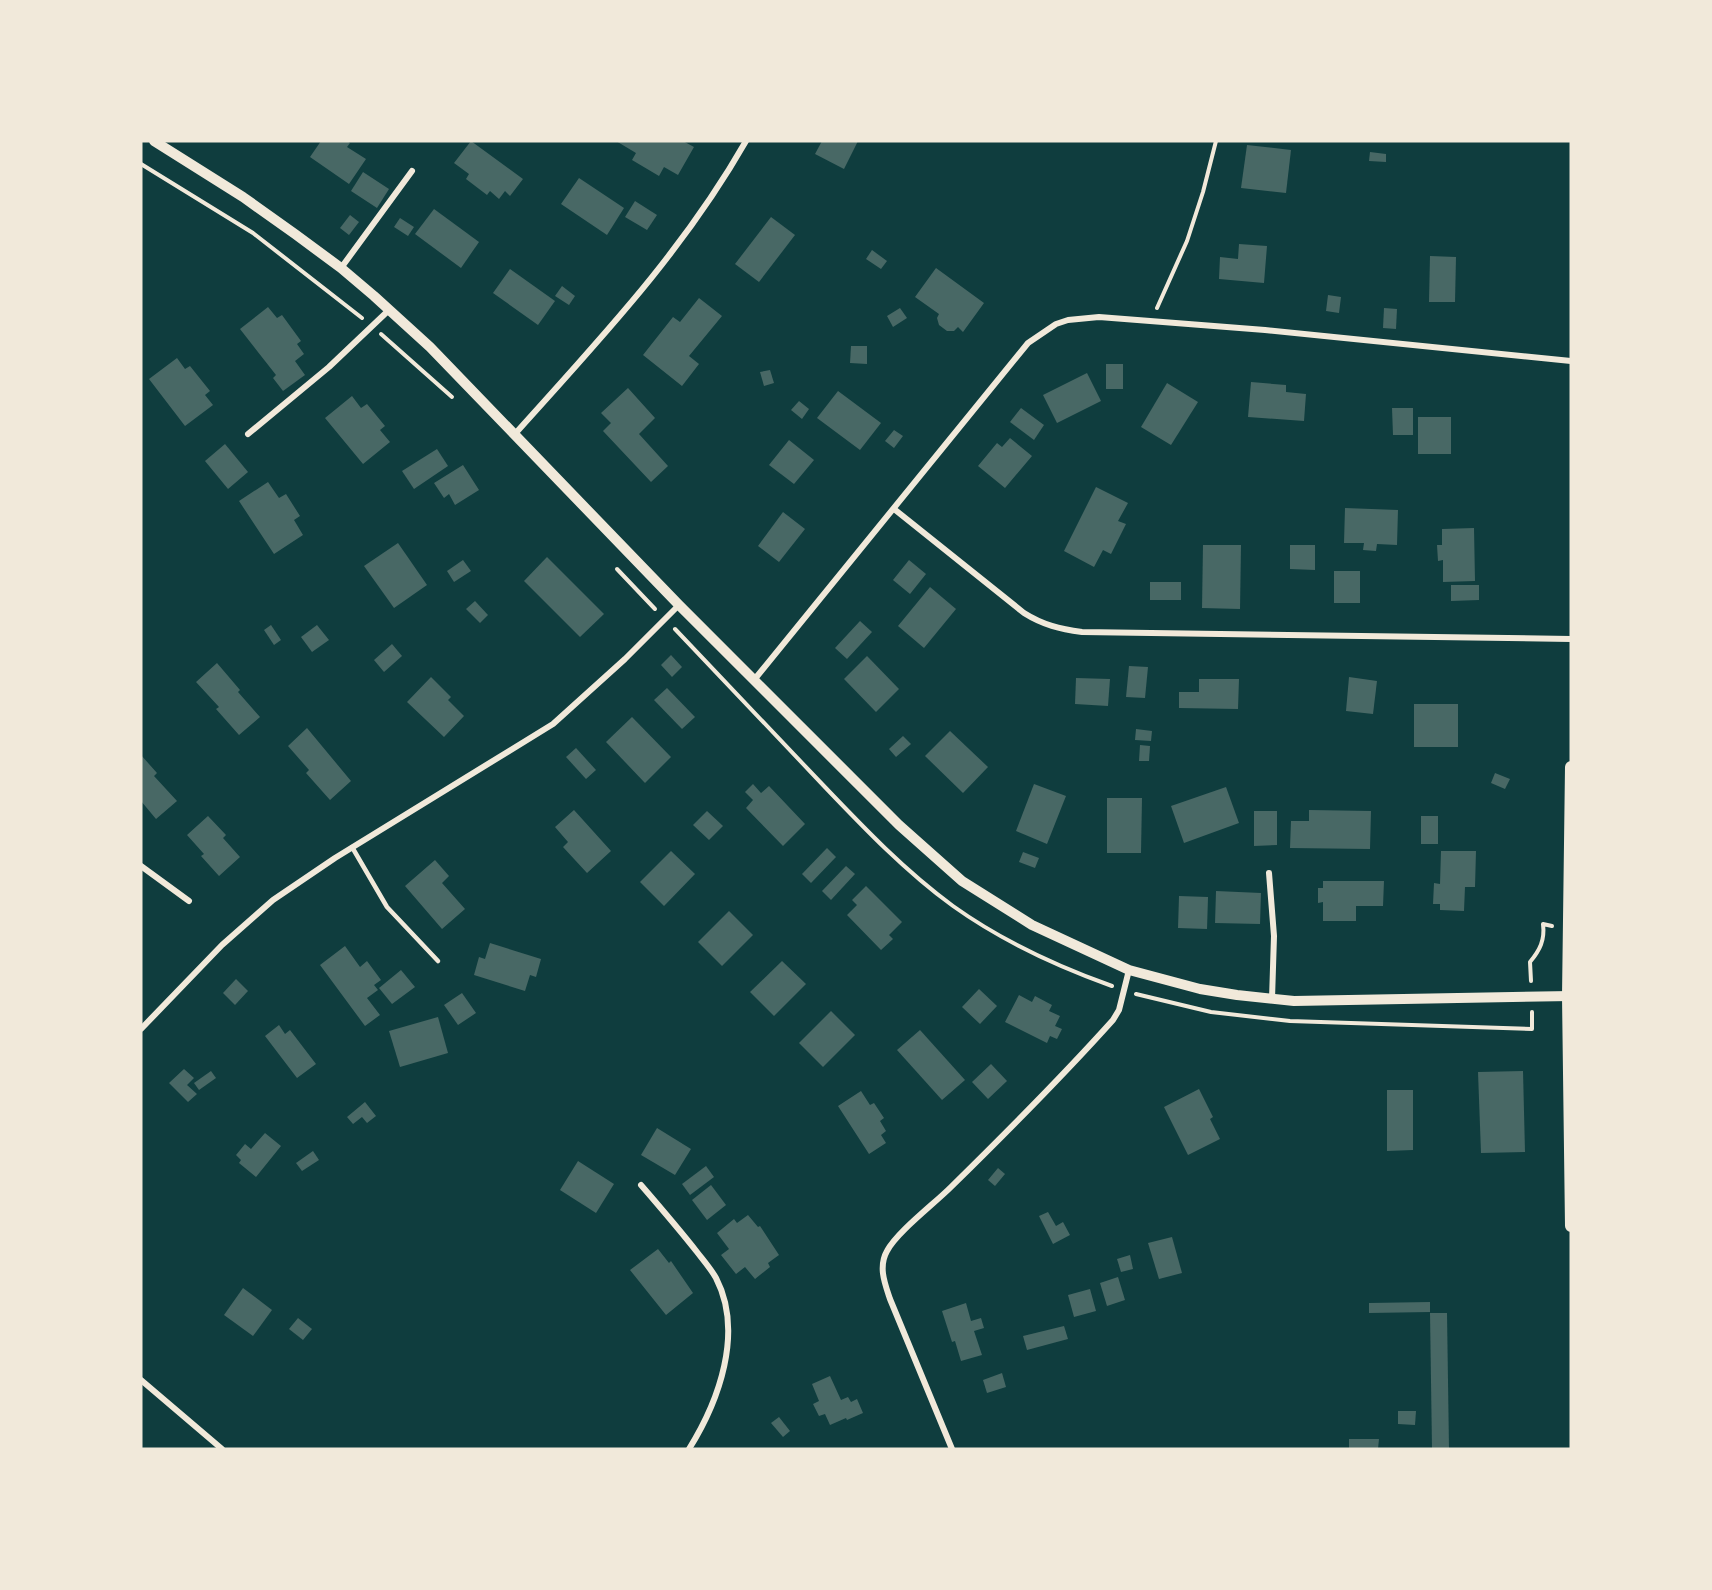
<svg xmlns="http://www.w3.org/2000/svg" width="1712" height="1590" viewBox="0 0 1712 1590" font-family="'Source Serif 4',serif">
<rect width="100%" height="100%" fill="#0f3d3e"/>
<g fill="#486865">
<polygon points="321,141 347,141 350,143 347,147 366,159 349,184 310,157"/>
<polygon points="471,141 523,179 510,196 505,191 499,199 490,191 487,195 466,179 469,174 454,163"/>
<polygon points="616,141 683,141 694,147 678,175 664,167 659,176 632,160 636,153"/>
<polygon points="822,141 858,141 844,169 815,154"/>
<polygon points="1247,145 1291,150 1286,193 1241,188"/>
<polygon points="1370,152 1386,154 1386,162 1369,161"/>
<polygon points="363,172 389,189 377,208 351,191"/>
<polygon points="579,178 624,208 607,235 561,204"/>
<polygon points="635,201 657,215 647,230 625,217"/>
<polygon points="434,209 479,242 461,268 415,234"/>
<polygon points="350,215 359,222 349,235 340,228"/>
<polygon points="771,217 795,235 759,282 735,264"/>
<polygon points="400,218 414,227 408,236 394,227"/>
<polygon points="1239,244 1267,246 1264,283 1219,279 1220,257 1238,259"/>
<polygon points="872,250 887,261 881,269 866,259"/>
<polygon points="1430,256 1456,257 1455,302 1429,302"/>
<polygon points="936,268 984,303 963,332 958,327 954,331 947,331 939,325 937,318 939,314 915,297"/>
<polygon points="510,269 555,301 538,325 493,293"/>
<polygon points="562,286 575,296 569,305 555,296"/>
<polygon points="1328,295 1341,297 1339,313 1326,311"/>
<polygon points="699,298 722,316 689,356 699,364 682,386 643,355 673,317 680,322"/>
<polygon points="268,307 277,318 282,315 301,341 297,344 304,354 295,361 305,375 283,391 273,378 276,375 240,329"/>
<polygon points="900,308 907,318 893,327 887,316"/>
<polygon points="1384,308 1397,309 1396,329 1383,328"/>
<polygon points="851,346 867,346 867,364 850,363"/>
<polygon points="177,358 185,369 190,366 210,391 205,395 213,405 185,426 149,379"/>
<rect x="1106" y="364" width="17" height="25"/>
<polygon points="770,370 774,383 764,386 760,372"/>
<polygon points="1087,373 1101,401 1057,423 1043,395"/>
<polygon points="1251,382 1286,385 1286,392 1306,394 1304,421 1248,417"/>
<polygon points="1167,383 1198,402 1171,445 1141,427"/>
<polygon points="628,388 655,418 639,434 668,466 651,482 603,431 611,423 601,413"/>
<polygon points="838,391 881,423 860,450 817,418"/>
<polygon points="352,396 361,408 367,404 385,426 380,430 390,442 363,464 325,418"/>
<polygon points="799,401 809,409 802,419 791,410"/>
<polygon points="1021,408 1044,425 1034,440 1010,422"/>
<polygon points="1392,408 1413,408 1413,435 1393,435"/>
<rect x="1418" y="417" width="33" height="37"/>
<polygon points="894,430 903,436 894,448 885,441"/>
<polygon points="1010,438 1032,456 1005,488 978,466 997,443 1002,447"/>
<polygon points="789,440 814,460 794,484 769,465"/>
<polygon points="225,444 248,472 228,489 205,461"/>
<polygon points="437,449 448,466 414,489 402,471"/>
<polygon points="463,465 479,490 455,505 449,494 444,498 434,483"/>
<polygon points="268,482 279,498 286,494 300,516 294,520 303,535 274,554 239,501"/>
<polygon points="1096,487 1128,503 1118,521 1126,524 1111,554 1103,550 1094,567 1064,551"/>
<polygon points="1345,508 1398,510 1397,545 1377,544 1376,551 1363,550 1364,543 1344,543"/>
<polygon points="783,512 805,529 779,562 758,546"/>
<polygon points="1474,528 1475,581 1443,582 1443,560 1438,561 1437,545 1442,545 1442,529"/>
<polygon points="398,543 427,585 394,608 364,566"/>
<polygon points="1203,545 1241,545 1240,609 1202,608"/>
<polygon points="1290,545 1315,545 1315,570 1290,569"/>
<polygon points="547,557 604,614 580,637 524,581"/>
<polygon points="463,560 471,571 454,582 447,571"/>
<polygon points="909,560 926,574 910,594 893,580"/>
<rect x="1334" y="571" width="26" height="32"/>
<rect x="1150" y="582" width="31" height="18"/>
<polygon points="1451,585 1479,585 1479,600 1451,601"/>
<polygon points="930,587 956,609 924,648 898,626"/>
<polygon points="475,601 488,615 480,623 466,609"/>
<polygon points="860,621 872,632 847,659 835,648"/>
<polygon points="271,625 281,640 274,645 264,630"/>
<polygon points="317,625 329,640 312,652 301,637"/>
<polygon points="392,644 402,656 384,672 374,660"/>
<polygon points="671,655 682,667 672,677 661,665"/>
<polygon points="867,656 899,689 876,712 844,679"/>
<polygon points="217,663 240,690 238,692 260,717 239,735 216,709 219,707 196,682"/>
<polygon points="1129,666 1148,667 1145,698 1126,697"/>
<polygon points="431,677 451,697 448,700 464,716 444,737 407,702"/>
<polygon points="1349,677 1377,681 1373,714 1346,711"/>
<polygon points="1076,678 1110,679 1108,706 1075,704"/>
<polygon points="1199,679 1239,679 1238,709 1179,708 1179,692 1199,692"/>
<polygon points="667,688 695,717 682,729 654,700"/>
<rect x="1414" y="704" width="44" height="43"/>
<polygon points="632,717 671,757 645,783 606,742"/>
<polygon points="307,728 351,781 330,800 306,773 309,770 288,746"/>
<polygon points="1136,729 1152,731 1151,741 1135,740"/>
<polygon points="950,731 988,767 963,793 925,756"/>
<polygon points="903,736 911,744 896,757 889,749"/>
<polygon points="1140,745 1150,746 1149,761 1139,761"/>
<polygon points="576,748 596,770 586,779 566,757"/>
<polygon points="141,755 157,773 154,776 177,801 156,819 141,801"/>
<polygon points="1495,773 1510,779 1505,789 1491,783"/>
<polygon points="753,784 761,793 769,786 805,824 783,846 746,808 753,800 745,792"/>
<polygon points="1034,784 1066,796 1047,844 1016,831"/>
<polygon points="1226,787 1239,823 1184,843 1171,806"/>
<polygon points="1107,798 1142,798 1141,853 1107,853"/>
<polygon points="574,810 611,851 587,873 563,847 568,842 555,827"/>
<polygon points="1309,810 1371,811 1370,849 1290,848 1291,821 1309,821"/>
<polygon points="707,811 723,826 709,840 693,825"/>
<polygon points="1254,811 1277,811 1277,845 1254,846"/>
<polygon points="208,816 226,835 223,838 240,857 219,876 201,856 204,854 187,835"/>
<rect x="1421" y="816" width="17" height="28"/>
<polygon points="827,848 836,857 811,883 802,874"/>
<polygon points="671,851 695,874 664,906 640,882"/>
<polygon points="1441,851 1476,851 1475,887 1465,887 1464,911 1440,910 1440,904 1433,904 1434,883 1440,884"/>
<polygon points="1023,852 1039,858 1035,868 1019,862"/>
<polygon points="435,860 449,876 442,883 465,909 442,929 405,886"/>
<polygon points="846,866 855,874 831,900 822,891"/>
<polygon points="1323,881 1384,881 1383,906 1356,906 1356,921 1323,921 1323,902 1318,903 1318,888 1323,888"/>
<polygon points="866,886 902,922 889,935 893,939 881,950 847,915 857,905 852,900"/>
<polygon points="1216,891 1261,893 1260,924 1215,923"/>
<polygon points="1179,896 1208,897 1207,929 1178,928"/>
<polygon points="729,911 753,935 722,966 698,942"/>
<polygon points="490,943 541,959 536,977 530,975 525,991 474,975 479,957 485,959"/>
<polygon points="345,946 360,967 367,961 381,980 374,985 378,990 367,998 380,1015 365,1026 320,965"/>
<polygon points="782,961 806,984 774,1016 750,992"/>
<polygon points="401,970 415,987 392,1004 379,988"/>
<polygon points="236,979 248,991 235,1005 223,993"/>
<polygon points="979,989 997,1006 980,1024 962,1007"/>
<polygon points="462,993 476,1013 458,1025 444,1005"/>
<polygon points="1019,995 1032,1002 1035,996 1052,1005 1049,1011 1060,1016 1055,1026 1062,1029 1057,1039 1050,1036 1047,1043 1005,1022"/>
<polygon points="831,1011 855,1035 823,1067 799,1043"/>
<polygon points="438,1017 448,1053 400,1067 389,1031"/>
<polygon points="279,1025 285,1034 290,1030 316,1064 297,1078 265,1036"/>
<polygon points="920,1030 965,1080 942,1100 897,1050"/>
<polygon points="991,1064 1007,1081 988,1099 972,1082"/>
<polygon points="184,1069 194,1078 187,1085 197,1094 188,1102 169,1083"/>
<polygon points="211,1071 216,1078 199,1090 194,1083"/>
<polygon points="1523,1071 1525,1152 1481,1153 1478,1072"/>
<polygon points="1199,1089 1213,1117 1210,1119 1220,1139 1188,1155 1164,1107"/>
<polygon points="1387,1090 1413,1090 1413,1150 1387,1151"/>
<polygon points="861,1091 870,1105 874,1103 884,1118 880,1121 886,1131 881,1135 886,1143 869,1154 838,1106"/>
<polygon points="365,1102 376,1116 367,1123 362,1117 353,1124 347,1117"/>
<polygon points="657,1128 691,1149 675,1175 641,1155"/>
<polygon points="265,1133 281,1146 256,1177 239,1163 241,1160 236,1155 245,1144 251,1149"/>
<polygon points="313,1151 319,1160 302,1171 296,1163"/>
<polygon points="578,1161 614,1184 596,1213 560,1190"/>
<polygon points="706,1166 714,1177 690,1195 682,1184"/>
<polygon points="998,1168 1005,1174 995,1186 988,1180"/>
<polygon points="711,1185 726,1205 707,1220 692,1200"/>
<polygon points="1048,1212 1056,1226 1063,1222 1070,1235 1053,1244 1039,1216"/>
<polygon points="748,1215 758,1227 760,1226 779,1255 768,1263 770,1267 755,1279 745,1267 736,1274 721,1255 729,1249 717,1233 734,1219 737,1223"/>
<polygon points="1172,1237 1182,1273 1159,1279 1148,1243"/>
<polygon points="658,1249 669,1263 671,1261 693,1293 666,1315 630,1270"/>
<polygon points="1130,1255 1133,1269 1121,1272 1117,1259"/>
<polygon points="1118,1277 1125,1300 1107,1306 1100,1283"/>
<polygon points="243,1288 272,1310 253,1336 224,1315"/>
<polygon points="1090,1289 1096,1311 1074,1317 1068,1295"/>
<polygon points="1430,1302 1430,1312 1369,1313 1369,1303"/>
<polygon points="966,1303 971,1321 981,1318 984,1328 974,1331 982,1355 961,1361 955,1341 952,1342 942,1311"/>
<polygon points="1430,1313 1447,1313 1449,1449 1432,1449"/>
<polygon points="298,1318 312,1329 303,1340 289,1329"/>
<polygon points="1064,1326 1068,1339 1027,1350 1023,1336"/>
<polygon points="1002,1373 1006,1387 987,1393 983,1380"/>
<polygon points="830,1376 841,1400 848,1397 851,1402 857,1399 863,1413 847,1420 846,1418 830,1425 825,1414 819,1416 813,1404 819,1401 812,1384"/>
<polygon points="1398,1411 1416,1411 1415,1425 1398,1424"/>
<polygon points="779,1417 790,1431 783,1437 771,1423"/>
<polygon points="1349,1439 1379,1439 1378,1449 1349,1449"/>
</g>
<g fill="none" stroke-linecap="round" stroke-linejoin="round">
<g stroke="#f1e9da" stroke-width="4">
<polyline points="141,164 253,233 362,318"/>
<polyline points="1157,308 1187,241 1203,192 1216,141"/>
<polyline points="381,334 452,397"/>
<polyline points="617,569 655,609"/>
<path d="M 675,629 C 724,681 773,733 823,785 C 864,828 905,871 953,906 C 1002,941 1056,966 1112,986"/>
<path d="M 1531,981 L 1530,962 C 1540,950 1545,940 1543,924 L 1552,926"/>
<polyline points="1136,994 1211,1012 1290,1021 1532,1029 1532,1012"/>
</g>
<polyline stroke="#f1e9da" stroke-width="4.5" points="352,847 387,907 438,961"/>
<g stroke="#f1e9da" stroke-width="6">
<polyline points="341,268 412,171"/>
<polyline points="248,434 329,367 389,310"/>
<path d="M 514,435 C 599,340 682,253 746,141"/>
<path d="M 894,509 L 1024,613 C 1043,625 1060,629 1082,632 L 1571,639"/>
<polyline points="754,680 1028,343 1056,324 1068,320 1099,317 1265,330 1571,361"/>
<polyline points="141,866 189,901"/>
<polyline points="1269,873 1274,936 1272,999"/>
<polyline points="141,1029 222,945 273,900 335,858 553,724 625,659 679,605"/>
<path d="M 641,1185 C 660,1207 679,1229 697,1252 C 704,1261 711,1269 716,1278 C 744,1332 719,1401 689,1449"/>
<polyline points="141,1380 222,1449"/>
<path d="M 952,1449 L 890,1299 C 885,1284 878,1267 887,1251 C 897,1232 934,1204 951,1187 C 1006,1133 1061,1078 1113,1020 L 1119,1010 L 1129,970"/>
</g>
<polyline stroke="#f1e9da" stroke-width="10" points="154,141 243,197 295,234 341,268 374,296 430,347 679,605 899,825 962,881 1032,925 1129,970 1200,989 1237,995 1294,1001 1571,996"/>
<polyline stroke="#f1e9da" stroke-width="12" points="1571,767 1568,996 1571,1226"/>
</g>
<rect width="1712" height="1590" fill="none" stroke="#f1e9da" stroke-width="285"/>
</svg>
